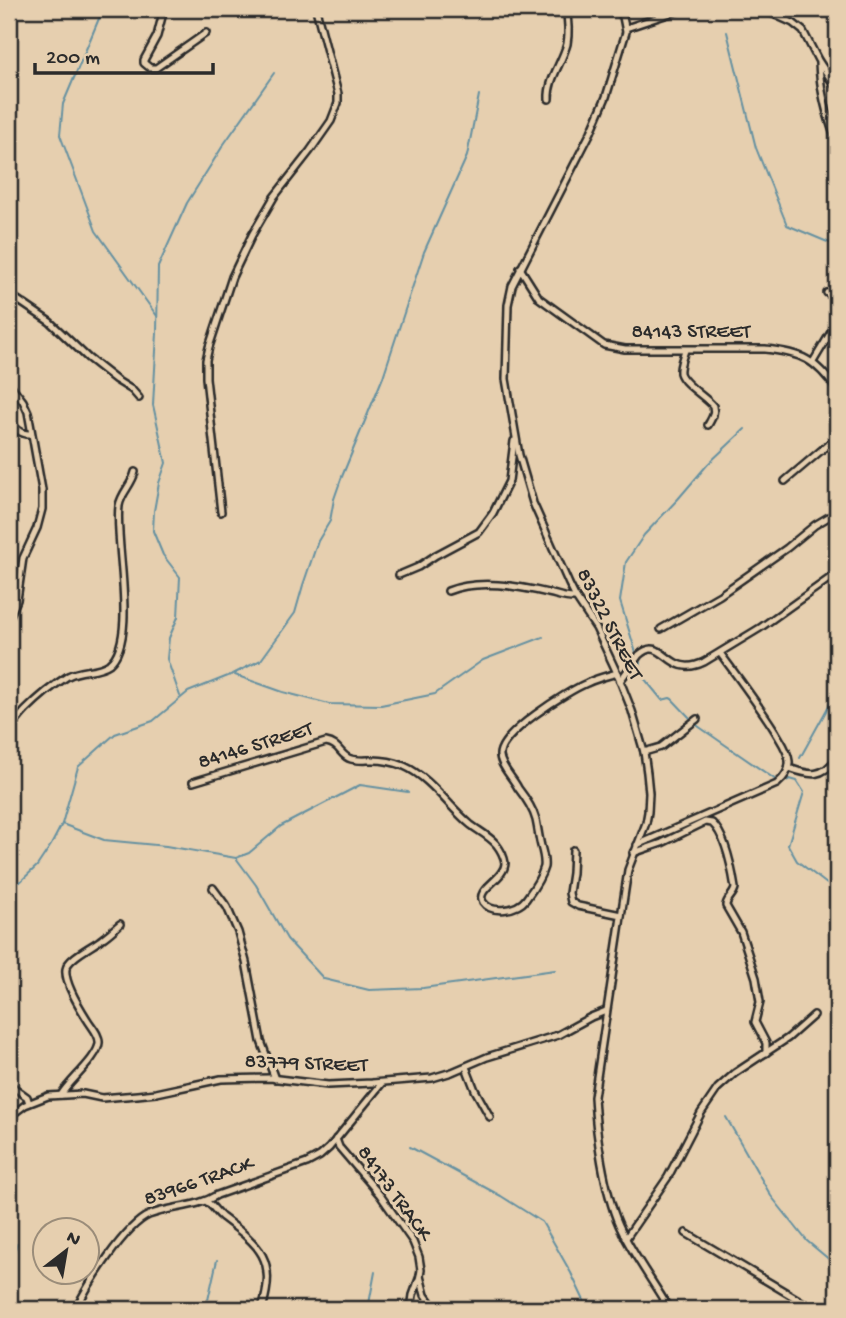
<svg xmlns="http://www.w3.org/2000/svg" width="846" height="1318" viewBox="0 0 846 1318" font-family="'Gochi Hand',sans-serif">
<rect width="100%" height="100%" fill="#e6cfaf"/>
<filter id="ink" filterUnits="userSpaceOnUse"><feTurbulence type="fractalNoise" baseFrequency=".0143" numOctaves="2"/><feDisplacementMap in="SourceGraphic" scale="14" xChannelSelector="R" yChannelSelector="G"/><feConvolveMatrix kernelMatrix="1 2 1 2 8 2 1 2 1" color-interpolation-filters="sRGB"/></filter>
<g filter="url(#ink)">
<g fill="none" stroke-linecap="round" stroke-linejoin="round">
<g stroke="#6691a1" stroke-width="2">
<polyline points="103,9 63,104 60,135 96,231 157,316"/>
<polyline points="727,32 756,148 787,225 837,246"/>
<polyline points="636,653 620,601 626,562 644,535 678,499 708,464 745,429"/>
<polyline points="639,659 644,678 662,700 670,698 672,699 691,719"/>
<polyline points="235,675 283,692 329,704 381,705 435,694 483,660 543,637"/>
<polyline points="180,696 167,659 169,638 178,617 180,577 163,555 153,531 154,511 159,483 166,463 153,405 157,333 158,267 187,203 224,144 274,73"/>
<polyline points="695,724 776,780"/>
<polyline points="800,758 837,691"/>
<polyline points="780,784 790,779 797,781 804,792 788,845 797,861 836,891 837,897"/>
<polyline points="62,824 104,840 166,846 236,858 256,885 287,939 324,979 369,990 423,988 555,970"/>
<polyline points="236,858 249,853 281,826 360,785 408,792"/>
<polyline points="9,879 20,882 37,866 51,845 62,824 78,767 115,734 153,721 188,692 233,674 261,660 295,613 303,585 318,541 330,521 334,499 341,479 383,377 424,252 467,156 479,95"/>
<polyline points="726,1117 771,1196 807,1241 837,1266"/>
<polyline points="410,1147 501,1196 542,1222 571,1273 588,1309"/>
<polyline points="9,1266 17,1244"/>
<polyline points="206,1309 217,1260"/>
<polyline points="368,1309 375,1272"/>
</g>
<defs>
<g id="minor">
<polyline points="164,9 157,36 144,60 144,63 150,68 156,68 206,33"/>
<path d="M 617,9 L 623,17 L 626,32 L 606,97 L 591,132 L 512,286 L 508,305 L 506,379 L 519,455 L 533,503 L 569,584 L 576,598 L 596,628 L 617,673 L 632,711 L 644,752 L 647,773 L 649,793 L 648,812 L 646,823 L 628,870 L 594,1097 C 596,1134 604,1191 619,1225 C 632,1254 653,1281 669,1309"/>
<polyline points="762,9 793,23 803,31 818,60 837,89"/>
<polyline points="626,28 683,9"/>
<path d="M 819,63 C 820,92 827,117 837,143"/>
<path d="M 549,99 C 548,79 562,63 567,44 C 569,33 568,20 566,9"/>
<path d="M 520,268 L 539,298 L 604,345 L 625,349 L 765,349 C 802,353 815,359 837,390"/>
<polyline points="827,293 837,300"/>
<polyline points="9,294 50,322 88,358 116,380 132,390 139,398"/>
<path d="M 685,350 C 683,357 679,366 680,373 C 683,384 706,397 713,406 C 715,414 712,418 708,425"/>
<polyline points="813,362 837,322"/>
<polyline points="9,383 23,401 28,412 42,490 42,509 37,528 23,558 17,600 9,618"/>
<path d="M 9,419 C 15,428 20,435 31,434"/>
<polyline points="785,481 837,437"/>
<polyline points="221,512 206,378 206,360 209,347 232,277 252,235 274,197 310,151 331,121 338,103 338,94 316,9"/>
<polyline points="399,575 418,567 436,555 479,532 493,513 509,481 514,441"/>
<path d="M 448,591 C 478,579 518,586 548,593 C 558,595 566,599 576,598"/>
<polyline points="661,629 720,595 787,548 815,525 837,512"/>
<path d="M 620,681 L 639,655 C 664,633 667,680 704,662 L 760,628 L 837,573"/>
<path d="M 9,730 C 15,724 20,716 26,710 C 38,698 54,685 68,676 C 81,669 98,672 109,664 C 139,640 114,542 119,506 C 121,493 132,485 135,472"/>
<polyline points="644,752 661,747 697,719"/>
<path d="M 789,768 C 811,776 822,778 837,758"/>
<path d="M 193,782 L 326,742 C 340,744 340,756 351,759 C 358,761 366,760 373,760 C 383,760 394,762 404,766 C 431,778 448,806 471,825 C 479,831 489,836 496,844 C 500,849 504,856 505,863 C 505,879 475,889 483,902 C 492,915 518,910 526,899 C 532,891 541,878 544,867 C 545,860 543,853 541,846 C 539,838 538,829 536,820 C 533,809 525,797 518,788 C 513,778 501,767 500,756 C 498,734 568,691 587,683 C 597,678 607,676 617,673"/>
<path d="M 637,845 L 777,784 C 784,778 790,770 789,761 C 788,750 780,740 775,731 C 758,704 739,679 720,653"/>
<polyline points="573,850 572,873 569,893 571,902 578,906 621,915"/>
<path d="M 633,853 L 662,843 L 705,822 L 712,823 C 726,835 732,869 735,888 C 734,895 726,899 726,906 L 741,932 L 756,978 L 760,1002 L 755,1022 L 766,1043 L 766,1053"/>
<polyline points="213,888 227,907 238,932 246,962 261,1041 275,1079"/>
<polyline points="466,1067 475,1090 490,1117"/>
<polyline points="9,1084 27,1097 29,1103"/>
<path d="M 61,1095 C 69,1081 98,1058 99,1043 C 100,1035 91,1026 87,1019 C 80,1008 64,983 66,969 C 68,957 94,946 103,938 C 109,934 114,929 120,924"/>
<polyline points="9,1117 25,1105 48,1096 83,1094 102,1098 137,1095 156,1093 221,1079 270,1078 328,1085 372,1083 432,1078 452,1072 487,1057 558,1035 591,1017 606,1011"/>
<polyline points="336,1139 339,1147 380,1195 413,1242 419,1257 421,1270 420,1276 413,1295 411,1309"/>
<path d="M 207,1202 C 213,1206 216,1212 222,1217 C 260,1246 277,1258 262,1309"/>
<polyline points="686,1233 814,1309"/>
<polyline points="626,1238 668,1177 701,1113 718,1088 735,1073 788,1038 814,1015"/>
<polyline points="420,1276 425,1295 435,1309"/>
<path d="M 76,1309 C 87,1286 125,1225 149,1215 C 171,1206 196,1208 217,1195 L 307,1163 L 320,1156 L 329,1148 L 382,1083"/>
</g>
</defs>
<use href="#minor" stroke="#2b2b2b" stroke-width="10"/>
<use href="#minor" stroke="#e6cfaf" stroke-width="5"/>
</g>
</g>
<g text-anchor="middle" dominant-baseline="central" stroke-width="6" stroke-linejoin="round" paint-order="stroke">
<g font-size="21" fill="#2b2b2b" stroke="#e6cfaf">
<text x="691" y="333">84143 STREET</text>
<text transform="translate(608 625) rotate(63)">83322 STREET</text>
<text transform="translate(256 747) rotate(-17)">84146 STREET</text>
<text transform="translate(306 1065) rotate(2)">83779 STREET</text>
<text transform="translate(199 1183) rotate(-19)">83966 TRACK</text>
<text transform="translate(393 1194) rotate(54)">84173 TRACK</text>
</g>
</g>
<rect width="846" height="1318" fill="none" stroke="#e6cfaf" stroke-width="35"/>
<rect x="18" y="18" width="811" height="1283" fill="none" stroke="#2b2b2b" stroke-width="2.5" filter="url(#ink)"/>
<g transform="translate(66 1251) rotate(31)"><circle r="33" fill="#e6cfaf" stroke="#9b8d7a" stroke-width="2"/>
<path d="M0-5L12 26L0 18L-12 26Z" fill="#2b2b2b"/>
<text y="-10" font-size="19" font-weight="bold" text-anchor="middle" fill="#2b2b2b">N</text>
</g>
<path d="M35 63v10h178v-10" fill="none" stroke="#2b2b2b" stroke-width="3.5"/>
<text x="46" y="63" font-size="21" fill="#2b2b2b" stroke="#e6cfaf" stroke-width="5" paint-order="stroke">200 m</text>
</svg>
